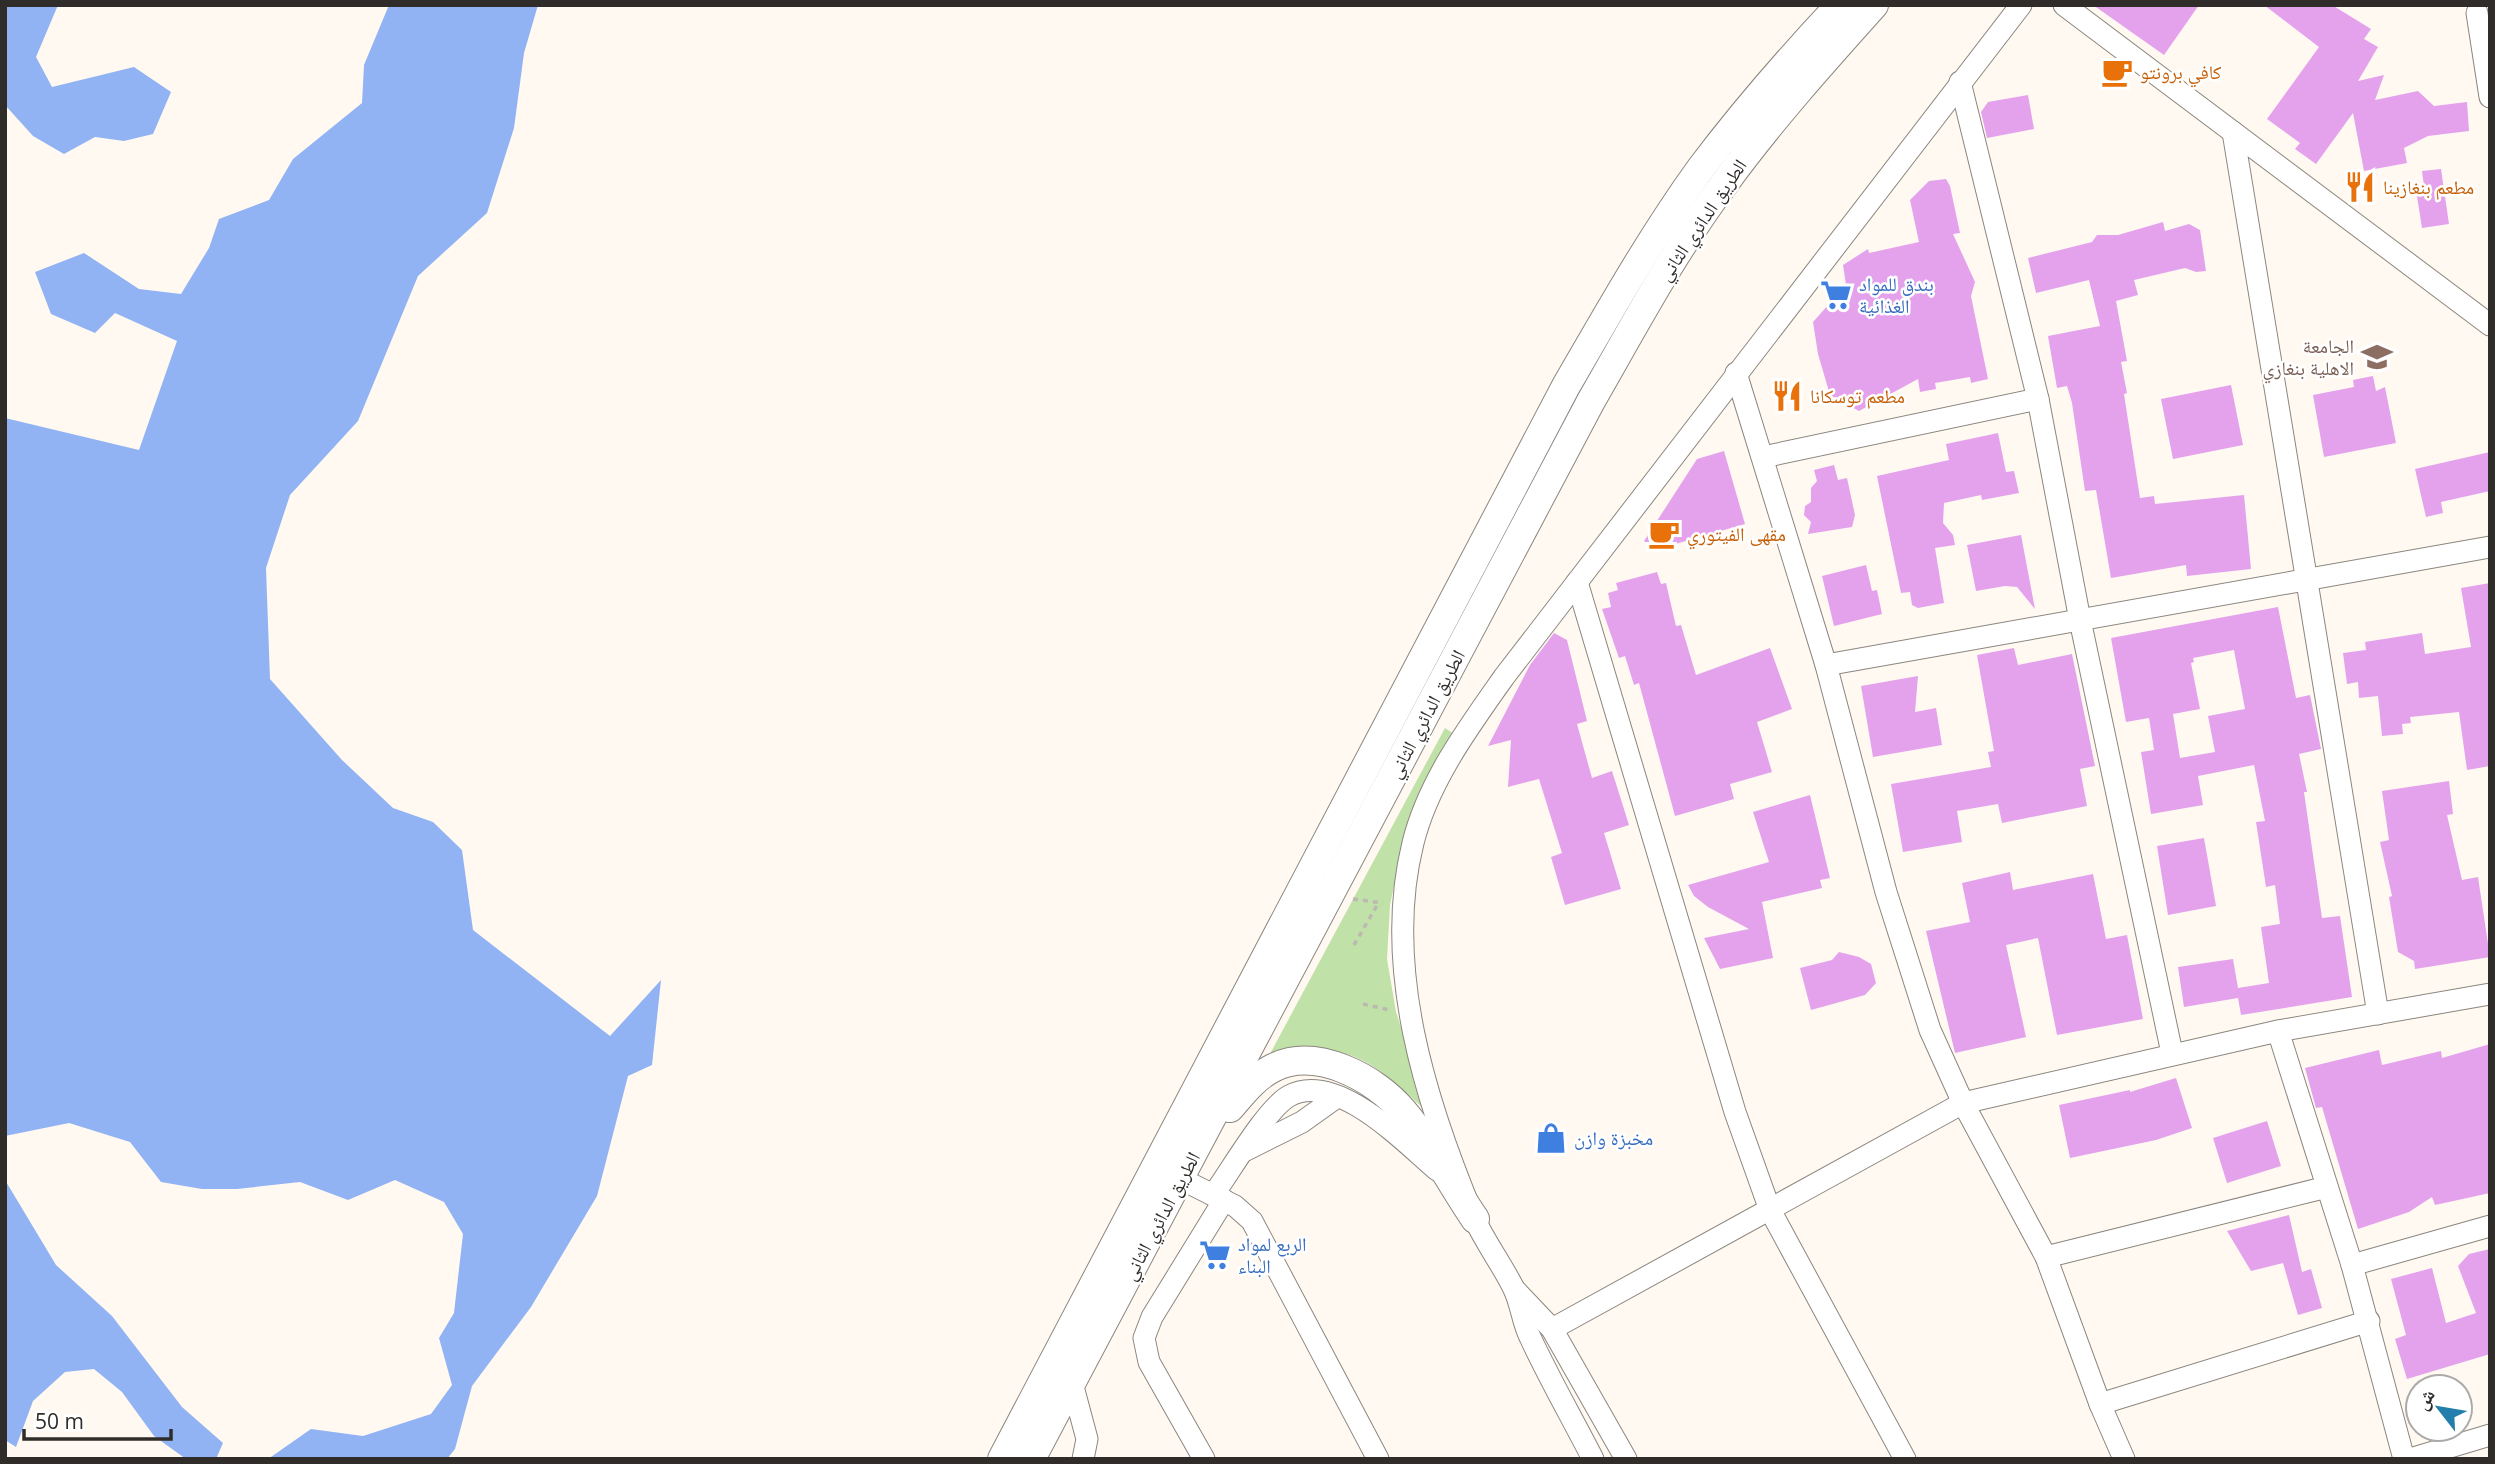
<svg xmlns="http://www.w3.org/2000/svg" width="2495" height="1464" viewBox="0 0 2495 1464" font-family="'Open Sans','Noto Naskh Arabic',sans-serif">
<rect width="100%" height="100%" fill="#fff9f1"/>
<path fill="#c0e1a7" d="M 1445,728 L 1454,734 L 1406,828 L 1390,905 L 1387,959 L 1396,1012 L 1429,1113 C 1403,1091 1371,1055 1335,1052 C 1314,1050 1290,1059 1271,1052 Z"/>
<g fill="#91b3f3">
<polygon points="5,5 58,5 36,57 52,87 134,67 171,92 153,134 124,141 95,137 64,154 33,136 5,105"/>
<polygon points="389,5 538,5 524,53 514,128 487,213 418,276 358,421 290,495 266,568 270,679 342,760 393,808 433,822 462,850 473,930 610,1036 661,980 652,1065 628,1076 597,1196 531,1307 472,1386 455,1449 447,1459 268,1459 311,1429 363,1436 431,1414 452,1385 439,1338 454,1313 463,1234 444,1202 395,1180 348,1200 300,1182 237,1189 202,1189 161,1182 130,1142 69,1123 5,1136 5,418 139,450 177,341 115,313 95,333 51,314 35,272 84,253 139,289 181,294 209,248 219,219 269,200 293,159 362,103 364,65"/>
<polygon points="5,1180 56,1265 112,1316 182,1407 223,1443 216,1459 186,1459 154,1436 122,1392 94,1369 65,1372 33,1401 16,1447 5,1440"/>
</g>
<g fill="#e4a2ed" fill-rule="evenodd">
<polygon points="2093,5 2199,5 2164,55"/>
<polygon points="2264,5 2332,5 2371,29 2364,39 2378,47 2358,81 2384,75 2375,100 2418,91 2434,106 2467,102 2469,131 2428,136 2404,148 2407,163 2364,171 2353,113 2316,164 2295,149 2300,143 2267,119 2319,47"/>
<polygon points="2028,95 2034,129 1987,138 1981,112 1988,102"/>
<polygon points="2441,169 2449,224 2422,228 2416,190 2424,186 2422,171"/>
<polygon points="1946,179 1950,186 1960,233 1953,234 1975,282 1971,296 1988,379 1971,383 1970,377 1935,383 1936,389 1920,392 1918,379 1859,411 1830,395 1818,354 1813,322 1846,285 1843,265 1868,249 1869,253 1919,242 1910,200 1929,181"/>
<polygon points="2163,222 2165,231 2189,224 2200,230 2206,271 2196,272 2185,268 2134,280 2138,295 2116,301 2127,361 2121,362 2127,393 2124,394 2140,498 2154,496 2155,504 2244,495 2251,569 2187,576 2186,565 2111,578 2096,490 2085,491 2072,403 2067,386 2057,388 2048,336 2100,326 2089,280 2036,293 2028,258 2092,242 2097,235 2118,235"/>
<polygon points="2373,376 2376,391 2385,387 2396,443 2324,457 2313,395 2354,387 2353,380"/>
<polygon points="2231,385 2243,445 2173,459 2161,399"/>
<polygon points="1998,433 2006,472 2014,471 2019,493 1982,500 1981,495 1944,503 1943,523 1953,535 1955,545 1935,548 1944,603 1918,608 1912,605 1910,592 1901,593 1877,476 1949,460 1946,444"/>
<polygon points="1724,451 1745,524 1658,549 1644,541 1697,459"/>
<polygon points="2490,452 2490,491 2441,502 2443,513 2426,517 2415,469"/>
<polygon points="1834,465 1838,480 1847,478 1855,515 1852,527 1808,534 1811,522 1804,515 1805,506 1811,502 1811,488 1817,481 1814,470"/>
<polygon points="2021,535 2035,609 2017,587 2005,586 1976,591 1967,545"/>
<polygon points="1866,565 1872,591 1877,590 1882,614 1834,626 1822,576"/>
<polygon points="1657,572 1661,584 1666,583 1676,626 1681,625 1696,675 1770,648 1792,709 1757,722 1772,772 1730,784 1734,799 1675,816 1639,683 1634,685 1625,656 1619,658 1602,609 1611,607 1608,593 1618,590 1616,583"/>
<polygon points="2490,583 2490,766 2467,770 2459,712 2410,717 2411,723 2402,724 2403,734 2382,736 2378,696 2359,698 2358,682 2347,684 2343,653 2366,650 2365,642 2422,633 2425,654 2471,647 2461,588"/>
<path d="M 2278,607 L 2296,698 L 2310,695 L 2321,749 L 2299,754 L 2307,792 L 2304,792 L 2322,918 L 2340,916 L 2352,997 L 2241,1015 L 2238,998 L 2184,1007 L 2178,967 L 2233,959 L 2238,988 L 2269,983 L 2261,927 L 2280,924 L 2275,885 L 2266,887 L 2256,822 L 2265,821 L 2254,765 L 2198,776 L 2203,805 L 2151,814 L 2141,752 L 2154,750 L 2149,718 L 2126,722 L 2111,638 ZM 2234,650 L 2245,709 L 2208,716 L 2215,752 L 2180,758 L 2173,714 L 2200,709 L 2191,663 L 2194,662 L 2193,658 Z"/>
<polygon points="1554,633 1567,640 1587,721 1577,724 1592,778 1612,771 1629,825 1604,833 1621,889 1565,905 1551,857 1562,853 1539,779 1508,787 1511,740 1488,746 1530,665"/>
<polygon points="2014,648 2018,665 2072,654 2095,766 2080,769 2087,806 2002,823 1998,804 1957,811 1962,842 1903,852 1891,784 1991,767 1988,752 1994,751 1977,655"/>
<polygon points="1918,676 1915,712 1936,708 1942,745 1873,757 1861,686"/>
<polygon points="2449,781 2453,814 2447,815 2462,880 2478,877 2490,957 2415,969 2414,961 2398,952 2389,897 2392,896 2380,842 2389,840 2382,791"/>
<polygon points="1810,795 1830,878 1820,880 1822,888 1762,902 1773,958 1720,969 1704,938 1749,929 1708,907 1694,896 1688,885 1769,862 1753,812"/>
<polygon points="2204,838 2216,906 2168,915 2157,846"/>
<polygon points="2010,872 2013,890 2093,874 2106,939 2127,935 2143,1019 2057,1035 2038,938 2006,945 2026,1037 1955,1053 1926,931 1970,922 1962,883"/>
<polygon points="1839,952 1859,957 1871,964 1876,983 1865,995 1811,1010 1800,968 1832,960"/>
<polygon points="2490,1044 2490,1193 2435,1205 2432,1197 2409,1212 2358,1229 2322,1107 2316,1108 2305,1068 2379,1050 2382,1065 2441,1051 2442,1058"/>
<polygon points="2176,1078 2192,1128 2156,1140 2070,1158 2059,1105 2130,1090 2130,1092"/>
<polygon points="2267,1121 2281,1166 2227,1183 2213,1138"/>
<polygon points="2289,1215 2302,1272 2311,1269 2322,1308 2298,1315 2283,1263 2251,1271 2227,1231"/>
<polygon points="2490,1249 2490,1354 2407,1379 2395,1339 2406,1335 2391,1279 2432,1268 2446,1323 2476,1313 2458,1266 2469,1254"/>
</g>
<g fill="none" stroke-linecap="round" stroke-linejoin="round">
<defs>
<g id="minor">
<polyline points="2064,5 2490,325"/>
<polyline points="2477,13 2490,97"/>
<polyline points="1960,82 2038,399 2080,620 2172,1053"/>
<polyline points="2233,132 2378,1014"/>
<polyline points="1736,373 1826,665 1886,892 1930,1030 1963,1103 2046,1257 2100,1404 2124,1459"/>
<polyline points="1763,457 2038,399"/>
<polyline points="1577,582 1735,1112 1770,1210 1905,1459"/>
<polyline points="1826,665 2490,547"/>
<polyline points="2278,1031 2352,1265 2404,1459"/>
<polyline points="1246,1150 1302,1122 1337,1097"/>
<polyline points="1181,1179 1235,1206 1252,1221 1378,1459"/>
<path d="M 1213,1195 C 1230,1172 1266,1109 1289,1096 C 1336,1070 1404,1142 1437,1170"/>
<polyline points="2046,1257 2327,1187"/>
<polyline points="2352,1265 2490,1226"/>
<polyline points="1515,1290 1552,1329 1626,1459"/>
<polyline points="1552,1329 1963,1103 2278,1031 2490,994"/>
<polyline points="1072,1383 1087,1439 1083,1459"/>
<polyline points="2100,1404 2369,1321"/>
<polyline points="1204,1459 1149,1362 1144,1338 1152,1317 1224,1200"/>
<path d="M 1593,1459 C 1572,1418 1549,1378 1530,1337 C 1522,1321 1521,1302 1513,1287 C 1501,1263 1485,1242 1474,1218 C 1426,1103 1382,967 1413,843 C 1428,782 1468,728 1504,677 L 2021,5"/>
<polyline points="2410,1459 2490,1435"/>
</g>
<g id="major">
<path d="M 1230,1108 C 1242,1094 1255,1077 1273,1068 C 1316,1046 1375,1078 1403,1111 C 1431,1144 1451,1184 1475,1219"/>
<path d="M 1002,1459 L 1566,386 C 1609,312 1651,237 1701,168 C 1744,111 1791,57 1840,5"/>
<path d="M 1031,1459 L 1591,401 C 1633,328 1673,252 1724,184 C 1770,121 1822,63 1874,5"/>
</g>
</defs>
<use href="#minor" stroke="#8b867f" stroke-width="23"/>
<use href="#major" stroke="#8b867f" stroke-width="30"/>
<g stroke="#bdb8b2" stroke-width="3.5" stroke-dasharray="5 5" stroke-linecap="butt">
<polyline points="1353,899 1383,903"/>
<polyline points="1354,945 1379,902"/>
<polyline points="1363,1004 1390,1010"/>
</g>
<use href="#minor" stroke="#fff" stroke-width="21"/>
<use href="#major" stroke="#fff" stroke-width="28"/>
</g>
<defs>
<symbol id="cafe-bare" viewBox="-9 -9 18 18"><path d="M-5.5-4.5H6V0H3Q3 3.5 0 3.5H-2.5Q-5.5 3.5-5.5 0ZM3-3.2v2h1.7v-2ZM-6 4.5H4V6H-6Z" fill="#e8710a" stroke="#fff" stroke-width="2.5" paint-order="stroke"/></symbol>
<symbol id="restaurant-bare" viewBox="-9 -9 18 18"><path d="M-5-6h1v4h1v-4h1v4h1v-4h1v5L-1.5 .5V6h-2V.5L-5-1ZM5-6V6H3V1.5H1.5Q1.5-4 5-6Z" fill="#e8710a" stroke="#fff" stroke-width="2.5" paint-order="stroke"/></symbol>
<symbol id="supermarket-bare" viewBox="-9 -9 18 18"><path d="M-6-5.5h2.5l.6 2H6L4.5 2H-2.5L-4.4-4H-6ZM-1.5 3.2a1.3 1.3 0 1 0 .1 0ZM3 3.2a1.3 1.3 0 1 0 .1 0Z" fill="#3f7fe0" stroke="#fff" stroke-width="2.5" paint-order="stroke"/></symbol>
<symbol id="university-bare" viewBox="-9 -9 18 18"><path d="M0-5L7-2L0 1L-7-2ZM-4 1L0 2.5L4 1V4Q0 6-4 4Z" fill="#8d6e63" stroke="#fff" stroke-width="2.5" paint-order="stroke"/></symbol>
<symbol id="shop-bare" viewBox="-9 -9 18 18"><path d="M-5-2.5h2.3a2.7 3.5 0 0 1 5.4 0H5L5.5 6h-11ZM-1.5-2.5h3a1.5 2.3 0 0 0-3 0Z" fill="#3f7fe0" stroke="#fff" stroke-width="2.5" paint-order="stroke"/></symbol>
</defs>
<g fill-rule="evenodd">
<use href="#cafe-bare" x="2095" y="50" width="44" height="44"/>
<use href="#restaurant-bare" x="2338" y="165" width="44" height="44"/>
<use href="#supermarket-bare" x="1814" y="273" width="44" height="44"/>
<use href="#university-bare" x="2355" y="335" width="44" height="44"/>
<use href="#restaurant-bare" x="1765" y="374" width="44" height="44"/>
<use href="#cafe-bare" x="1642" y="512" width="44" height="44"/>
<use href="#shop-bare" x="1529" y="1116" width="44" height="44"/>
<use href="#supermarket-bare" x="1193" y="1233" width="44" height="44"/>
</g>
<g text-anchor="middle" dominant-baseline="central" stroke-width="5" stroke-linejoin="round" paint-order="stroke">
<g font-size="19" fill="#c56008" stroke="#fff" text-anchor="start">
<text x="2140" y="72">كافي برونتو</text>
<text x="2383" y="187">مطعم بنغازينا</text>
<text x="1810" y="396">مطعم توسكانا</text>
<text x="1687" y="534">مقهى الفيتوري</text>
</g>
<g font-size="19" fill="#2f2c2a" stroke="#fff">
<text transform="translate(1702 220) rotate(-56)">الطريق الدائري الثاني</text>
<text transform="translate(1426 714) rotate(-62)">الطريق الدائري الثاني</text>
<text transform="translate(1161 1216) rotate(-62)">الطريق الدائري الثاني</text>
</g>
<g font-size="19" fill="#366cbe" stroke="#fff" text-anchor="start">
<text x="1859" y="284">بندق للمواد<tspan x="1859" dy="22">الغذائية</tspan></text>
<text x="1574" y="1138">مخبزة وازن</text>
<text x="1238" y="1244">الربع لمواد<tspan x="1238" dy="22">البناء</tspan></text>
</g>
<g font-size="19" fill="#785e54" stroke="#fff" text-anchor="end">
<text x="2354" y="346">الجامعة<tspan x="2354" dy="22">الاهلية بنغازي</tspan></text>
</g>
</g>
<rect width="2495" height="1464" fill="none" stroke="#2f2c2a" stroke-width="14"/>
<g transform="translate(2439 1408) rotate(301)"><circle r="33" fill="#ffffff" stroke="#acabaa" stroke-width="2"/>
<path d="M0-5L12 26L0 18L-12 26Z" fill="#227fac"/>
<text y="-10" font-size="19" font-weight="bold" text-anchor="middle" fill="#2f2c2a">ش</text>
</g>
<path d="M24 1429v10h147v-10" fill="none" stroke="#2f2c2a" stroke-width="3.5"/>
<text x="35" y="1429" font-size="21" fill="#2f2c2a" stroke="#ffffff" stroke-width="5" paint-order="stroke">50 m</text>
</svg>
